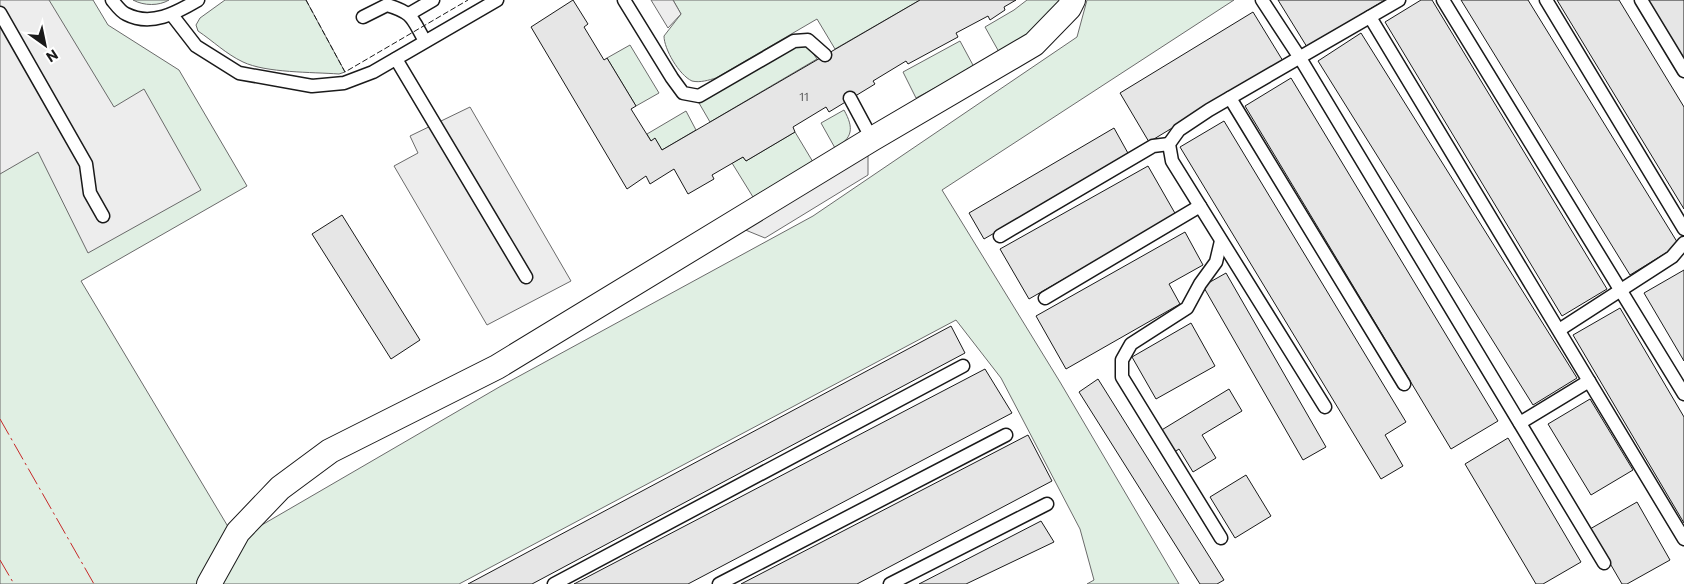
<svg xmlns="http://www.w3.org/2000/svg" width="1684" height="584" viewBox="0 0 1684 584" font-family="Commissioner,sans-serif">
<rect width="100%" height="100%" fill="#fff"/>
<g fill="#e0efe3" stroke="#6a6a6a">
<polygon points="0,0 93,0 108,25 179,70 247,186 81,281 236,540 501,386 813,216 1077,37 1087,0 1234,0 942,190 1060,382 1179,584 1087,584 1094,580 1080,529 1001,378 956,320 459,584 0,584"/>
<path d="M 133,0 L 169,0 C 159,6 144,6 133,0 Z"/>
<path d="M 225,0 L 306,0 L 345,72 L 339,74 C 312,72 266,73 243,62 C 226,54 213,41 198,31 L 196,25 L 200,18 Z"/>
<path d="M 673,0 L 920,0 L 835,49 L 817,19 L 716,78 C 709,80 700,83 692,81 C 679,75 664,49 664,36 L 681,14 Z"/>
<polygon points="1027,0 1060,0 1048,19 1029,34 999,52 985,27 1014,10"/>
<polygon points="960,41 974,67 916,98 903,72"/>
<polygon points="630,45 659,93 636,106 607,58"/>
<polygon points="808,46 817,59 710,122 699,103 795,47"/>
<path d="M 844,110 C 854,128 853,138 835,148 L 821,123 Z"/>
<polygon points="686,111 696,130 662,150 655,139 651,141 647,134"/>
<polygon points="795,132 813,162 753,197 732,163 743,157 746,161"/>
</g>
<g fill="#ededed" stroke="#6a6a6a">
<polygon points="0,0 49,0 114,107 144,89 201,190 88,253 38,152 0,174"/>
<polygon points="651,0 673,0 681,14 668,28"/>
<polygon points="470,107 571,281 487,325 394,166 418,153 410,136"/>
<polygon points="868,155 868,175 765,238 743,229"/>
</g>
<g fill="#e6e6e6" stroke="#1a1a1a">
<polygon points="573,0 588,24 584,27 604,60 607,58 636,106 631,109 651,141 655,138 662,150 920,0 1016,0 1004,7 1005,10 990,20 988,16 956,33 958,37 908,64 906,61 873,81 875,84 829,112 826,107 793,127 795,132 746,161 743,157 712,175 714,179 688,194 674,169 650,184 646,176 627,189 531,27"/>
<polygon points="1278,0 1385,0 1307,47"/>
<polygon points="1421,0 1432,0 1607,289 1562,316 1385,22"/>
<polygon points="1461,0 1528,0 1679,245 1630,275"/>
<polygon points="1557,0 1619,0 1684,107 1684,209"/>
<polygon points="1648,0 1684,0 1684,60"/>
<polygon points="1253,12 1283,61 1149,142 1120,93"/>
<polygon points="1361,33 1577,378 1533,405 1318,61"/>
<polygon points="1291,78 1498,421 1451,449 1245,106"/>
<polygon points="1224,121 1406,422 1385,435 1403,466 1381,479 1180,147"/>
<polygon points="1114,128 1129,155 984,239 969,213"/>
<polygon points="1148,166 1176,215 1029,299 1000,249"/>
<polygon points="342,215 420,340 391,359 312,234"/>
<polygon points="1185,232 1203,265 1169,284 1180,304 1066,369 1036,316"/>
<polygon points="1684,270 1684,361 1644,293"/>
<polygon points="1226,273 1326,447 1303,460 1203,286"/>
<polygon points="1620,308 1684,417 1684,523 1573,335"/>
<polygon points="1191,323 1215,366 1156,399 1132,357"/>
<polygon points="951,326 965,353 532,584 468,584"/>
<polygon points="985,369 1012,413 688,584 574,584"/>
<polygon points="1098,379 1224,580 1217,584 1200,584 1079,392"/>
<polygon points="1229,389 1242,411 1202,435 1216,458 1193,472 1179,449 1173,453 1160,431"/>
<polygon points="1590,399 1633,470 1591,495 1548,424"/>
<polygon points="1028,435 1052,481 857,584 741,584"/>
<polygon points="1508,438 1581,562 1543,584 1536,584 1465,464"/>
<polygon points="1246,475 1271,516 1235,538 1210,497"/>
<polygon points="1637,502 1670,560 1627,584 1622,584 1590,529"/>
<polygon points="1041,521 1054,542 966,584 919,584"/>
</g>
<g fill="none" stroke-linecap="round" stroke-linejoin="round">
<defs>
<g id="lane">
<path d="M 112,0 C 116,5 121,12 126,14 C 151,27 176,13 198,0"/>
<polyline points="624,0 672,78 683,93 699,96 794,41 808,40 825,55"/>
<polyline points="1262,0 1300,58 1604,563"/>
<polyline points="1443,0 1684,394"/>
<polyline points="1546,0 1684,229"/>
<polyline points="1641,0 1684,71"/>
<polyline points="0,13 86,164 90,193 103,216"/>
<polyline points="409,14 433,0"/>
<polyline points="172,15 196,46 239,73 312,86 344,83 373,72 497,0"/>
<path d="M 363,17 L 387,5 C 414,13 412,19 425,41"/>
<polyline points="1370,17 1684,539"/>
<polyline points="396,59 526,277"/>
<polyline points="850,98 872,139"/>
<polyline points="1230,98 1404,384"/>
<polyline points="1000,236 1153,146 1169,144"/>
<polyline points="1045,298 1200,206"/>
<polyline points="1559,330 1672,257 1684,243"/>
<polyline points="1325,407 1172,161 1169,144 1179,130 1209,110 1399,0"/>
<polyline points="1520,423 1589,381"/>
<polyline points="1221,538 1122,377 1122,360 1131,344 1187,308 1200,284 1216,262 1221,241"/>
<polyline points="554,584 963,366"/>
<polyline points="719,584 1006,435"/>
<polyline points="890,584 1047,504"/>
</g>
<polyline id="street" points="209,584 238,532 280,488 330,451 497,367 872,139 1034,44 1069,8 1073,0"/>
</defs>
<use href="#lane" stroke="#1a1a1a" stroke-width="15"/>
<use href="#street" stroke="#1a1a1a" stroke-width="26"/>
<use href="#lane" stroke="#fff" stroke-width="12"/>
<use href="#street" stroke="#fff" stroke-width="24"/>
<polyline stroke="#1a1a1a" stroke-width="1" stroke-dasharray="6 2.5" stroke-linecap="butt" points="306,0 345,72 468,0"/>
<g stroke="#c62828" stroke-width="1" stroke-dasharray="18 4 2.5 4" stroke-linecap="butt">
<polyline points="0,419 94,584"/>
<polyline points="0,560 14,584"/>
</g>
</g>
<g text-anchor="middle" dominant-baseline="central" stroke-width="4" stroke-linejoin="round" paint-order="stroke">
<g font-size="11" fill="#4d4d4d">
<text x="804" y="96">11</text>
</g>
</g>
<g transform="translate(45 45) rotate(147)" stroke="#ffffff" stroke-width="4" paint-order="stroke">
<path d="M0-4L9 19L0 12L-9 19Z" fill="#1a1a1a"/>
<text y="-8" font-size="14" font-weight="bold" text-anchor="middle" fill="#1a1a1a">N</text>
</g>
</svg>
